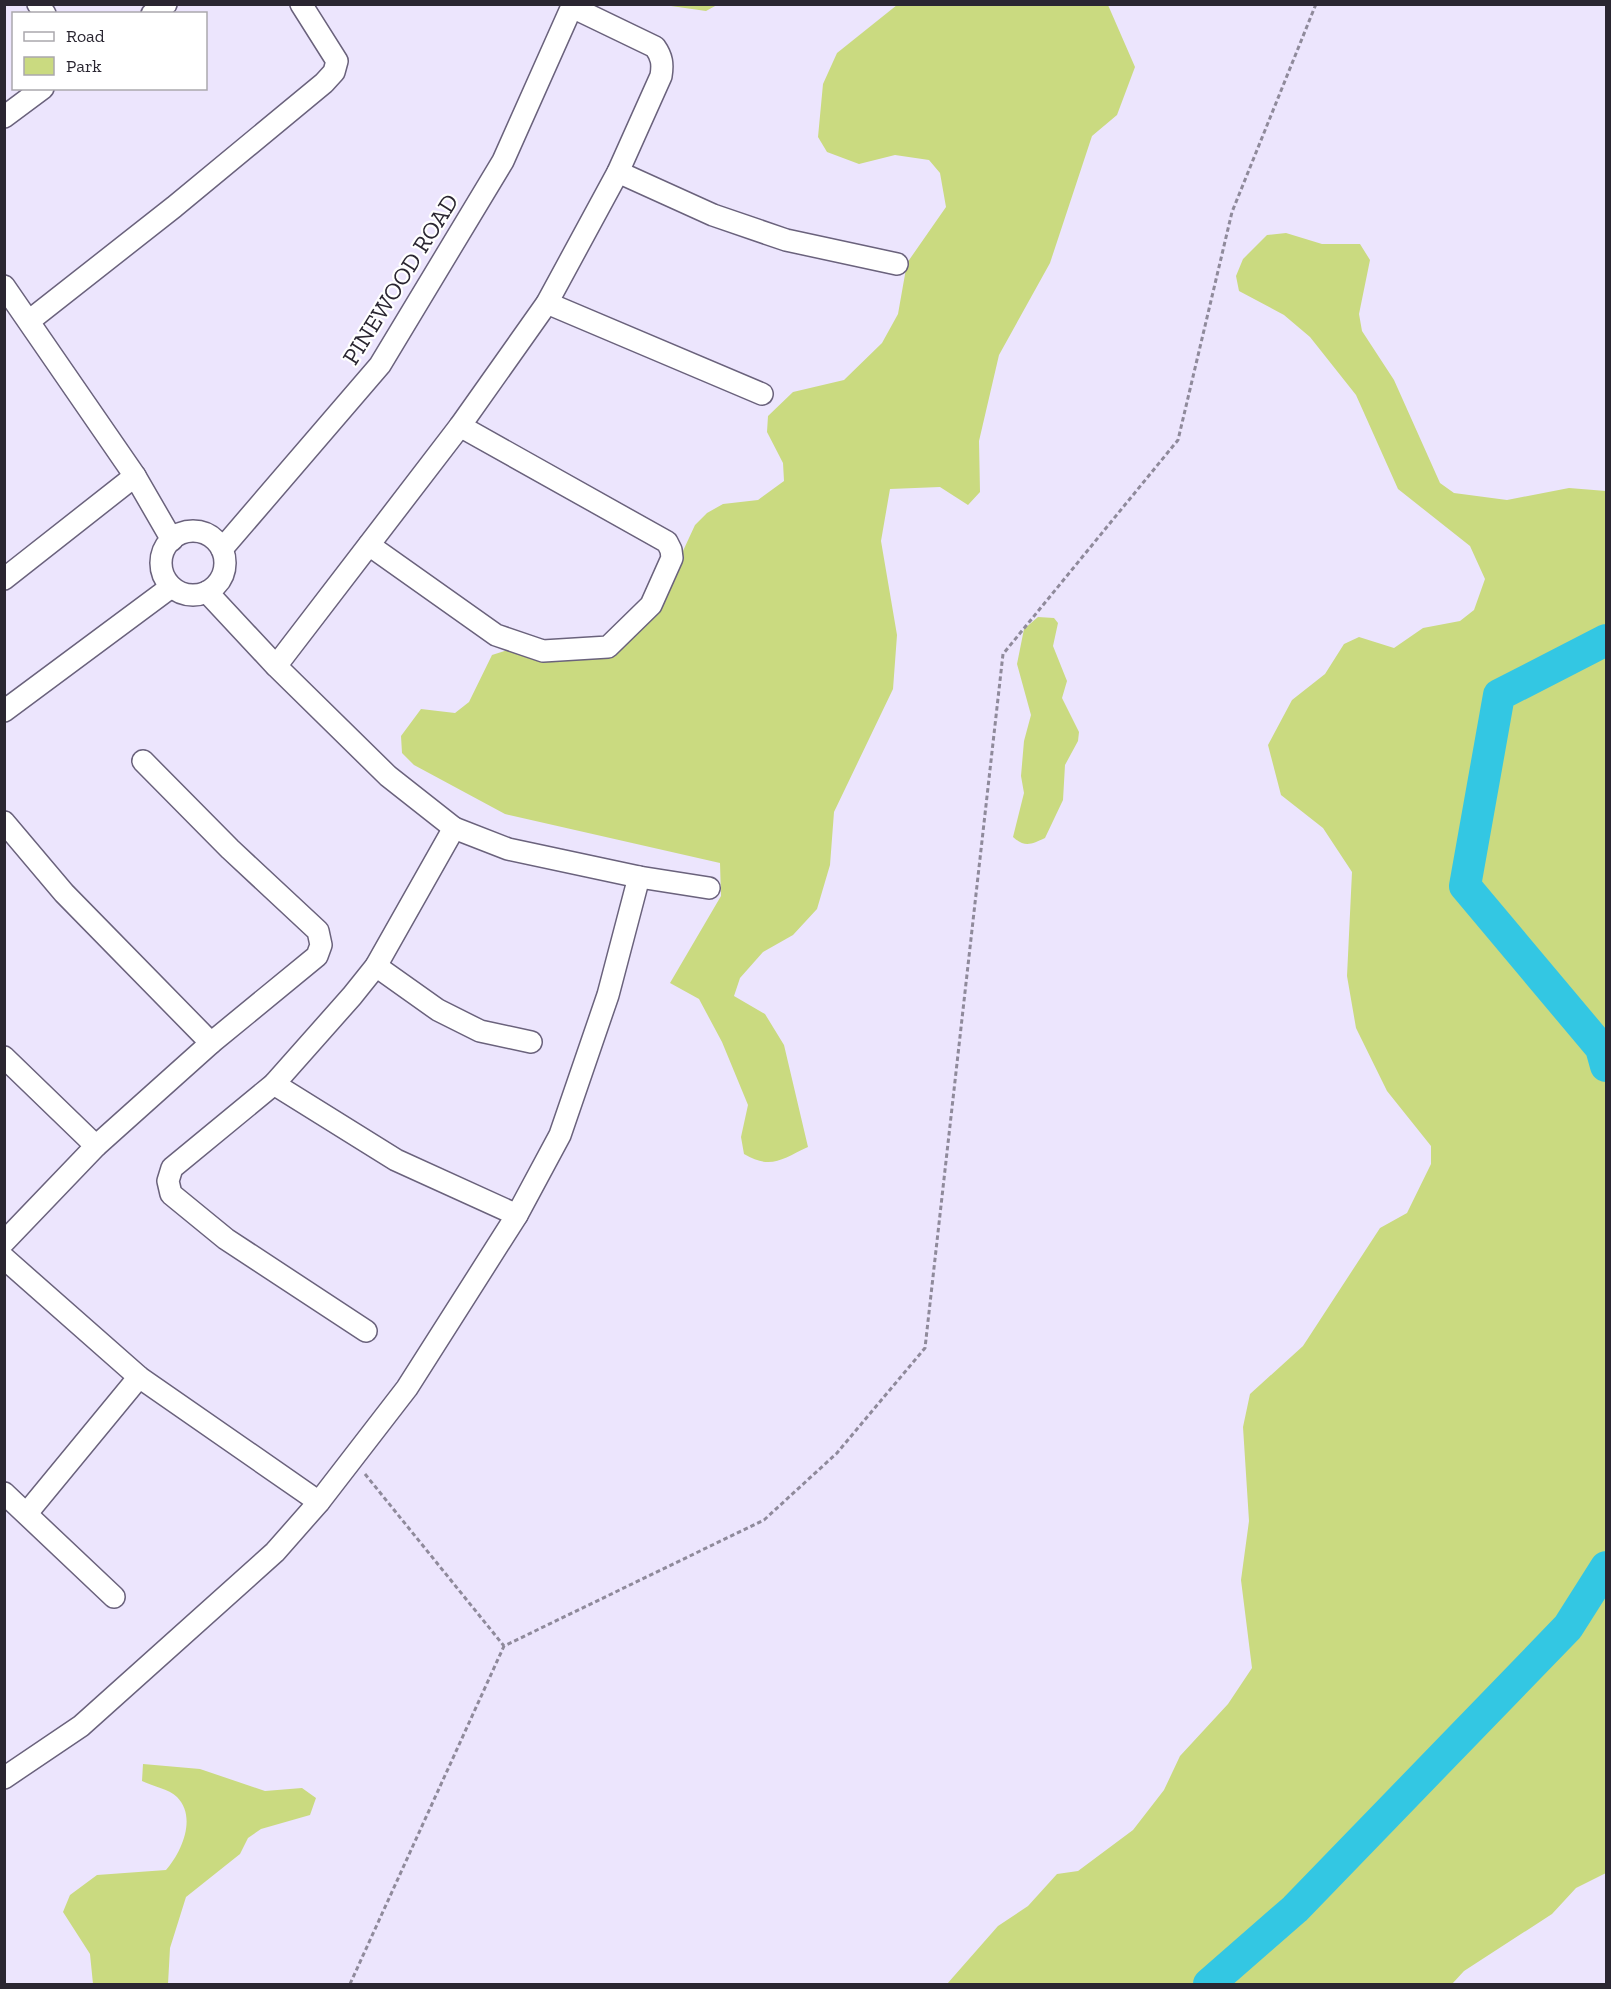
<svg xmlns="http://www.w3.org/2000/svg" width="1611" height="1989" viewBox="0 0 1611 1989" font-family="'Zilla Slab',serif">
<rect width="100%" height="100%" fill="#ece5fd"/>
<g fill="#cada80">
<polygon points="664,5 717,4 717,5 706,11"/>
<path d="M 897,5 L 1108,5 L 1135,67 L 1117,115 L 1092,136 L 1050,263 L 999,355 L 979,441 L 980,492 L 968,505 L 940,487 L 890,489 L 881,541 L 897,635 L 893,689 L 834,812 L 830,865 L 817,909 L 793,935 L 763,952 L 740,978 L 734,996 L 765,1014 L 784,1045 L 808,1147 C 782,1159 771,1170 744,1154 L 741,1137 L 748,1105 L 722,1042 L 699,999 L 670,983 L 721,896 L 720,863 L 505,814 L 414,765 L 402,753 L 401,736 L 421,709 L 455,713 L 469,702 L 492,655 L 520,646 L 607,647 L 658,605 L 695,525 L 707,513 L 723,504 L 758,500 L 784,481 L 783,463 L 767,432 L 768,416 L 793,392 L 844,380 L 882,343 L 898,314 L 907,263 L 946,207 L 940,173 L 929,160 L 895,155 L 859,164 L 827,152 L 818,137 L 823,84 L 837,53 Z"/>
<polygon points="1286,233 1322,244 1360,244 1370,260 1359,314 1362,331 1394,380 1440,483 1454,493 1507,500 1569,488 1606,491 1606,1873 1576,1888 1552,1914 1464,1971 1452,1984 947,1984 998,1926 1028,1906 1057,1874 1078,1871 1133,1830 1164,1790 1180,1756 1228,1704 1252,1668 1241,1580 1249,1521 1243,1427 1250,1394 1303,1346 1380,1228 1407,1213 1431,1164 1431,1146 1387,1091 1356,1028 1347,976 1352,872 1323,828 1281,795 1268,745 1292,700 1325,674 1344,644 1359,637 1394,648 1423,628 1460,621 1474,610 1485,579 1470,546 1398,489 1356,395 1310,337 1284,315 1239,291 1236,276 1243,259 1267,235"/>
<path d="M 1038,617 L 1054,618 L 1058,623 L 1053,646 L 1067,681 L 1062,698 L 1079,732 L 1078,741 L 1065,765 L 1063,800 L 1045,838 C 1032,844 1025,848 1013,837 L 1024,793 L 1021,776 L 1024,741 L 1031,715 L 1017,664 L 1024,629 Z"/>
<path d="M 143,1764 L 200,1769 L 265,1791 L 302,1788 L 316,1798 L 310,1815 L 261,1829 L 248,1838 L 240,1854 L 186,1897 L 170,1948 L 168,1984 L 93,1984 L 90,1954 L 63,1912 L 70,1895 L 97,1875 L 166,1870 C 182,1852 197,1817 177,1797 C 169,1789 152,1786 142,1781 Z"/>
</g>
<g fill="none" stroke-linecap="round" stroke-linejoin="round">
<g stroke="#33c7e3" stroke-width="32">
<polyline points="1606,640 1499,695 1465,886 1601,1048 1606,1066"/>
<polyline points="1209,1984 1295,1909 1568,1627 1606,1567"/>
</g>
<defs>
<g id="minor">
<polyline points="38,4 45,14"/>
<polyline points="152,14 166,4"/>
<polyline points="4,117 43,88"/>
<polyline points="618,172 713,215 786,240 897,264"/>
<polyline points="4,286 135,476 172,540"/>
<polyline points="547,303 762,394"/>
<polyline points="29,321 174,207 324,83 334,72 337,61 301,4"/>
<circle cx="193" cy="563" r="32"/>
<polyline points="369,545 496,635 543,651 608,647 651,605 672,558 671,550 667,542 460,426"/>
<polyline points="222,549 380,365 503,161 573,4"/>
<polyline points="4,579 135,476"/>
<polyline points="207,592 276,666 388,776 454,828 508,849 639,877 709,888"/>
<path d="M 276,666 L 460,426 L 547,303 L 618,172 L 661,76 C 663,64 662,57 655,47 L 572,7"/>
<polyline points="4,711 171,587"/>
<polyline points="4,822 64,893 211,1043"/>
<polyline points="376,966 438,1010 480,1031 531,1042"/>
<polyline points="4,1057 96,1146"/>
<polyline points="274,1084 396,1160 517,1215"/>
<polyline points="4,1242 96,1146 211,1043 317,956 321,945 318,931 230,849 143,761"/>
<polyline points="4,1258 139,1377 319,1502"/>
<polyline points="366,1331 226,1239 171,1194 168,1181 172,1168 274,1084 352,996 376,966 454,828"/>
<polyline points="4,1493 114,1597"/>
<polyline points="27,1513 139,1377"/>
<polyline points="4,1778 81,1726 275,1552 319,1502 407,1388 517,1215 560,1135 608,995 639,877"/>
</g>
</defs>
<use href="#minor" stroke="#6a627c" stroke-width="24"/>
<g stroke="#8f8a9b" stroke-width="3" stroke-dasharray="4.5 3" stroke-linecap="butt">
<polyline points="365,1474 504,1646 764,1520 837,1453 925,1348 1003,654 1178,440 1232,212 1316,4"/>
<polyline points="350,1984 504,1646"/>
</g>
<use href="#minor" stroke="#fff" stroke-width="21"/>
</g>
<g text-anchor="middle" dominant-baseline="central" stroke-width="4.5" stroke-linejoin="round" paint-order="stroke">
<g font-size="24" fill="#2a2631" stroke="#fff">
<text transform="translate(400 279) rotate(-58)">PINEWOOD ROAD</text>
</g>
</g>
<rect width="1611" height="1989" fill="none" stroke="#2a2631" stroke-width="12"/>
<rect x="12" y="12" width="195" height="78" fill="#ffffff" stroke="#aaa8ad" stroke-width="1.5"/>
<rect x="24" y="32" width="30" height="9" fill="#ffffff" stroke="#aaa8ad" stroke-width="1.5"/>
<text x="66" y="42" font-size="18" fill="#2a2631">Road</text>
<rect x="24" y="57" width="30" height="18" fill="#cada80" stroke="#aaa8ad" stroke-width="1.5"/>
<text x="66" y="72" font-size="18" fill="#2a2631">Park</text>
</svg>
